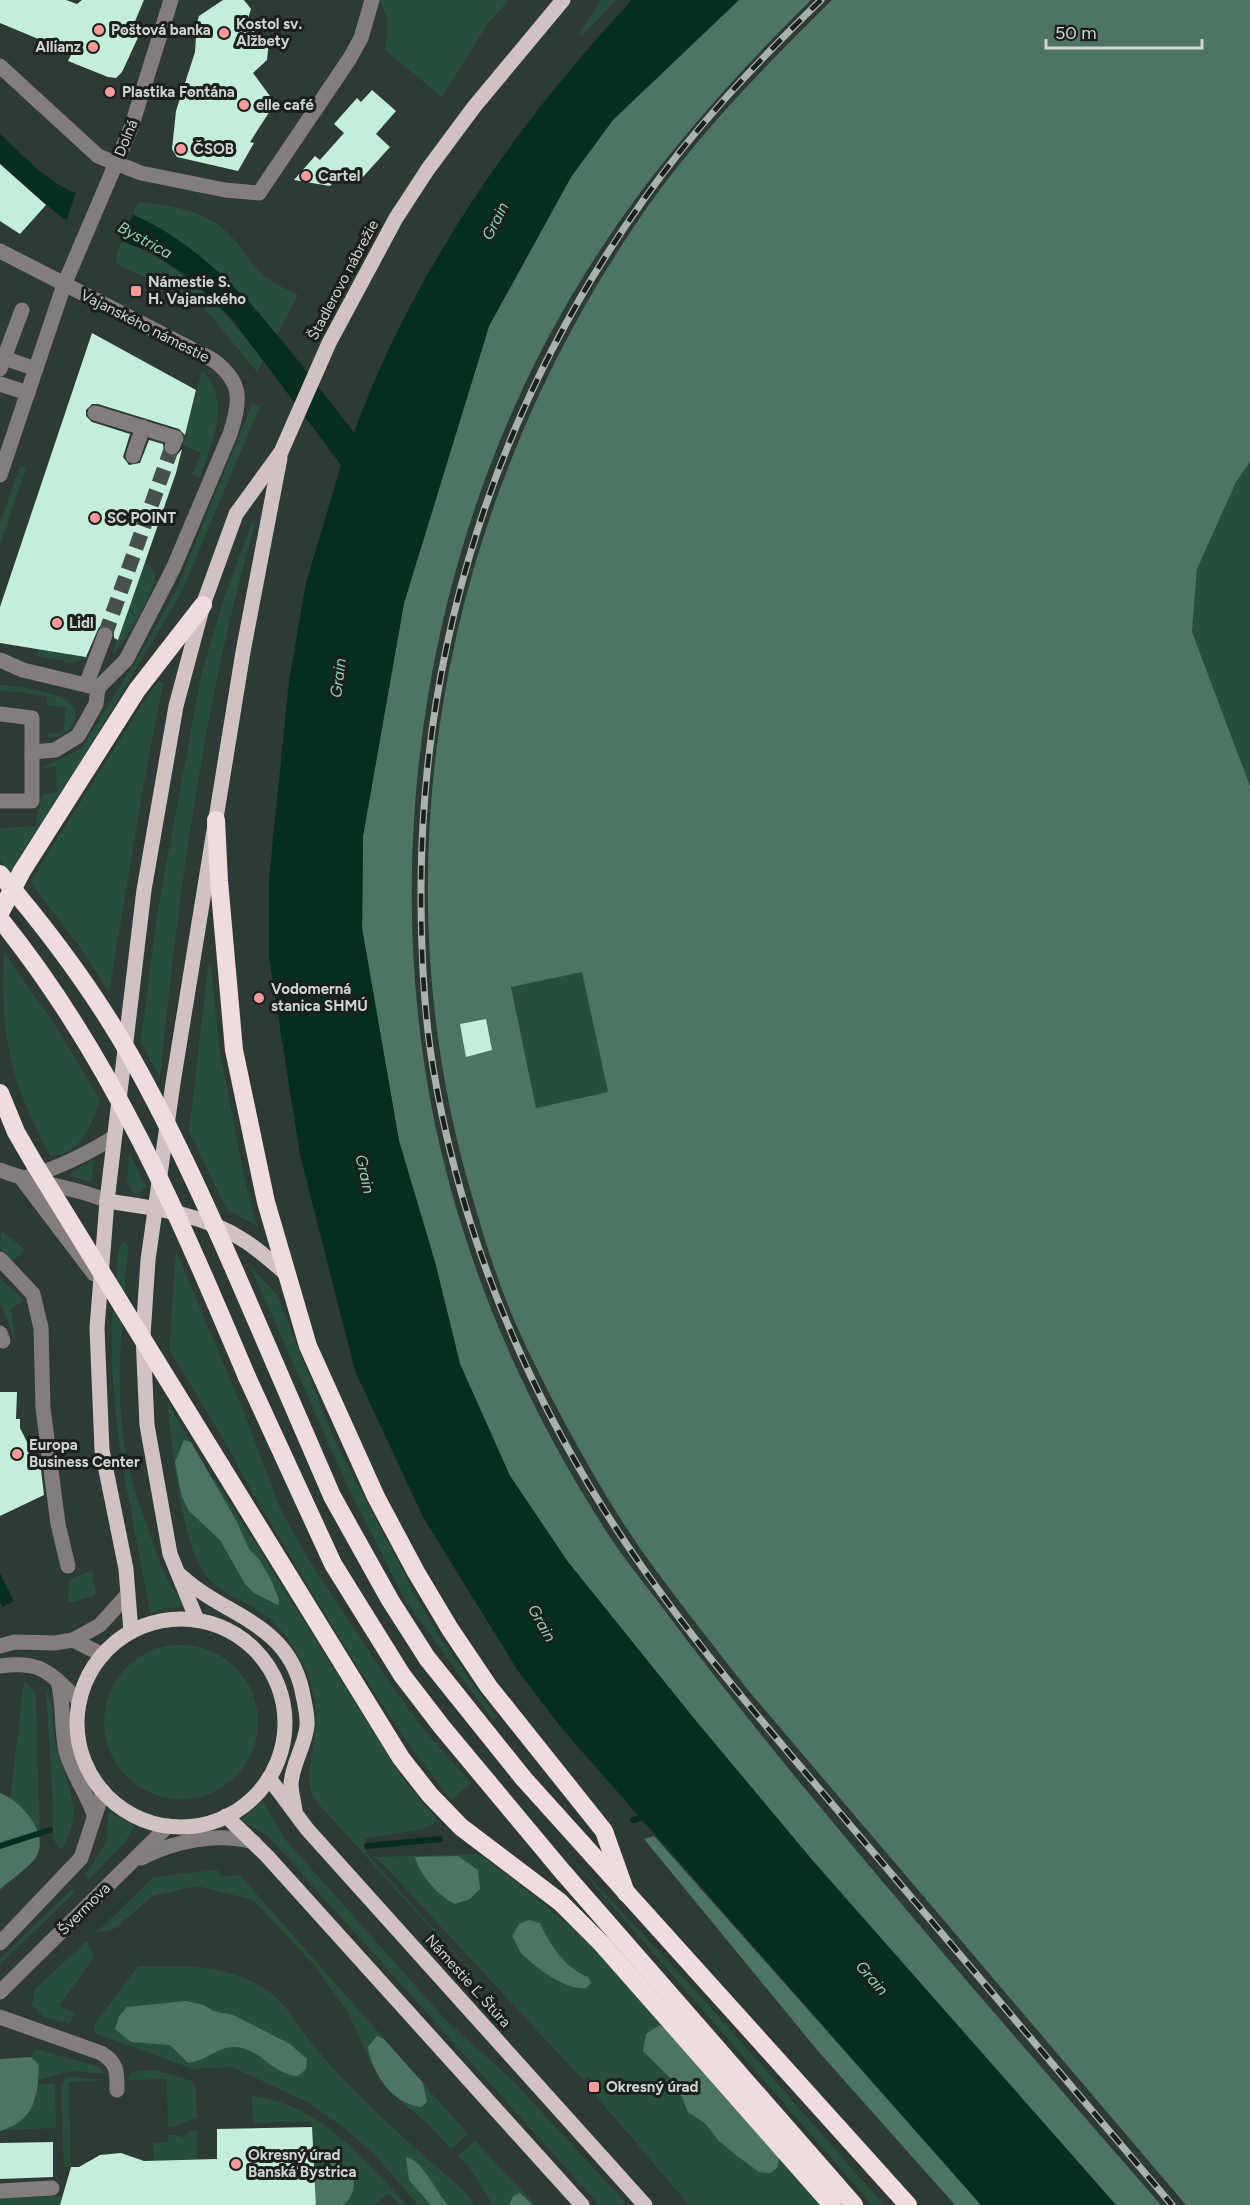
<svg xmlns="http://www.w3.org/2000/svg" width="1250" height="2205" viewBox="0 0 1250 2205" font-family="Figtree,sans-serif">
<rect width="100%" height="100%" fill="#2e3a35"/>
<g fill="#2a4e3e">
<polygon points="380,0 509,0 488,23 442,97 385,50 388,21"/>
<polygon points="601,0 616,0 582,36 579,34"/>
<path d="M 139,202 C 172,206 205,210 229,234 C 240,245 248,260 259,271 C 270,282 284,288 298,295 L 277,335 L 250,302 L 133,213 Z"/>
<path d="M 121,241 C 186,266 222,307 263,361 L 257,372 L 201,304 L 117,264 L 116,257 Z"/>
<path d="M 202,371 C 232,400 212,443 200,478 L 192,475 L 201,453 L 183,445 Z"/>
<polygon points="252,404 260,406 181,593 88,750 10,872 0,861 0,828 35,826 42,795 57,792 56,766 43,769 43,767 81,749 148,641 176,590"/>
<polygon points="1250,462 1250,786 1192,632 1197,569 1236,482"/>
<polygon points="20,466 26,468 0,545 0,523"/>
<path d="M 252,522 L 255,524 C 203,704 179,892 160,1077 L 141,1042 L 157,915 L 201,676 L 223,601 Z"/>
<path d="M 145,563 C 151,566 155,570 155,577 C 154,591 124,646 112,654 Z"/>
<polygon points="39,649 90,657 72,663 37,656"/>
<polygon points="160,681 163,683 144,783 109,992 80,947 30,882 152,689"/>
<path d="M 0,685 C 15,685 57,693 68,701 C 87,717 66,739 48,738 L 48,734 L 63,733 L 66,707 L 47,705 L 47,696 L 0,690 Z"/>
<path d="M 4,953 L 55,1025 L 100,1100 C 91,1125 82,1154 51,1156 C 11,1085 0,1036 4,953 Z"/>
<polygon points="211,965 219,1046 244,1177 257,1226 227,1210 189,1131 208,968"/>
<polygon points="582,971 608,1092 536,1108 511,987"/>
<polygon points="129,1152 146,1187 138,1194 133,1193 127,1181"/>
<polygon points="95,1158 91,1182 68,1175"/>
<polygon points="1,1230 25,1250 13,1261 0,1249"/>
<path d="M 122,1242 L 128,1246 L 128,1253 C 122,1324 112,1402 130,1473 C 135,1493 143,1514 150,1534 C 159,1561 167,1586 186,1607 L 166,1608 L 150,1613 C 131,1504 102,1398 115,1287 C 117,1273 116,1254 122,1242 Z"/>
<path d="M 176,1251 L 243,1410 L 280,1508 L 307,1557 L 388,1680 L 420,1725 L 471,1783 L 451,1800 C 370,1698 305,1579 238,1468 L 234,1457 L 169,1349 Z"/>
<polygon points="250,1266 277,1295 334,1439 416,1596 439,1636 496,1716 495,1720 492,1719 406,1602 347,1485"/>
<polygon points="0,1278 24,1300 11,1309 16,1343 0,1302"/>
<path d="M 167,1402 L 213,1480 L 215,1479 L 401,1776 L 438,1821 L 423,1829 L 365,1838 L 366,1853 L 535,2043 L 315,1800 C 303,1778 313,1757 315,1733 C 317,1717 315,1695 309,1679 C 300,1655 286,1632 266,1616 C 246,1600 218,1594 203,1571 C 181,1539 172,1444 167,1402 Z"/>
<polygon points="92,1570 96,1592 94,1596 68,1603 69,1580"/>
<circle cx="181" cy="1722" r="77"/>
<polygon points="24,1681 36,1693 40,1844 36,1856 0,1891 0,1810 9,1810"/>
<path d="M 46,1688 C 55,1709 51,1731 58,1752 C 68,1790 85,1812 61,1850 L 53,1839 L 53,1806 Z"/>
<polygon points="263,1801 284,1838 444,2018 514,2082 625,2202 622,2205 599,2205 268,1836 241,1820"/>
<polygon points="109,1812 135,1826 125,1842 89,1879 85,1875 105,1844"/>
<polygon points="563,1849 707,2003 884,2205 872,2205"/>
<polygon points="479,1854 541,1901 602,1955 823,2205 689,2205 596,2096 601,2091 589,2076 583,2080 381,1862 373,1857"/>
<polygon points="217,1870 223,1876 240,1875 468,2134 451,2149 427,2123 391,2093 370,2061 349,2014 314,1965 253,1900 197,1886 153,1896 114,1929 96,1933 153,1877"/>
<polygon points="72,1889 74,1893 0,1964 0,1959"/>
<polygon points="87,1941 94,1957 59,2006 74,2013 70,2024 44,2017 32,2005 35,1989"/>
<path d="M 138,1966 C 184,1966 222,1963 262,1987 C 287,2002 293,2020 310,2041 C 344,2084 386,2121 426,2158 C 444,2174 462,2185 475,2205 L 418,2205 L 375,2155 L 343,2127 L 307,2102 L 232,2067 L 193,2069 L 94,2033 L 95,2023 Z"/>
<polygon points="36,2049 99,2067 106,2074 71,2071 39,2080 39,2065 31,2057"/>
<path d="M 156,2070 L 192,2081 L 196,2090 L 197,2118 C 186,2119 181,2127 168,2127 L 167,2079 L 127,2080 L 131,2072 Z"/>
<polygon points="70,2077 107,2080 69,2082 71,2167 64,2167 61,2086 65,2078"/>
<path d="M 45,2083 L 55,2084 L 56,2128 L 3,2130 C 22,2118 37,2110 38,2085 Z"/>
<path d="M 252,2096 C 318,2103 365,2159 407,2205 L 399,2205 L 389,2193 L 373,2205 L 317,2205 L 311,2121 L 253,2123 Z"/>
<polygon points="190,2131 197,2131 197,2159 159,2161 154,2165 153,2143 168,2142 168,2135 177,2135 182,2139"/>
<polygon points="475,2141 536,2205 493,2205 472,2171 458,2156"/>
<polygon points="62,2196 62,2205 0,2205 0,2198"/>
</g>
<g fill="#4e7463" fill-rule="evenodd">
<path d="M 739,0 L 811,0 C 725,85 646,174 583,277 C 425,532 372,864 442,1155 C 474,1288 532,1416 606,1531 C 622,1556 641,1579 659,1603 C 705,1665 753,1725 802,1785 C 919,1927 1040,2066 1161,2205 L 1116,2205 L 813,1861 L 696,1721 L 568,1562 L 510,1476 L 460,1364 L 435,1262 L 399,1141 L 362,928 L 363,836 L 404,603 L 489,326 L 571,177 L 613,119 Z"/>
<path d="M 832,0 L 1250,0 L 1250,462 L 1236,482 L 1197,569 L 1192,632 L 1250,786 L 1250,2205 L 1186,2205 L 748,1690 C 704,1633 657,1576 618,1515 C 583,1459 551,1399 523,1340 C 503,1297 488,1252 475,1206 C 373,873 441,515 633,228 C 689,143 760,71 832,0 ZM 582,972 L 608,1092 L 536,1108 L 511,987 Z"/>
<polygon points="184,1440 191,1442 237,1522 249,1549 259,1559 272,1582 279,1600 278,1605 254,1593 245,1584 220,1540 189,1511 182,1497 175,1462"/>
<path d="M 0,1793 C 20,1800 51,1834 36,1857 C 28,1869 11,1879 0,1889 Z"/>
<polygon points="654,1836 981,2205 955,2205 818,2051 644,1839"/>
<path d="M 458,1856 L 478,1870 L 480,1889 L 470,1899 L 455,1904 C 439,1897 419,1874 415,1857 Z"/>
<path d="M 529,1920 L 540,1923 C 550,1945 565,1968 588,1977 L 591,1983 L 586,1988 C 567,1991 538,1969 524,1956 C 519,1952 516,1942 512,1936 L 519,1924 Z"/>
<path d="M 186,2001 L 204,2005 L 213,2011 L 233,2015 L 290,2044 L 307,2059 L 306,2069 L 298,2076 C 273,2075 261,2049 236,2047 C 218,2046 206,2061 188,2063 L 170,2045 L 131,2042 L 115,2029 L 119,2016 L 127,2007 Z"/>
<polygon points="660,2025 671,2032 780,2155 777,2168 770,2173 759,2172 737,2156 718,2140 706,2124 688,2112 677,2085 643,2051 646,2034"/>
<path d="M 377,2036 L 384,2039 L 423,2083 L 427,2102 L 421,2107 C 392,2104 372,2073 368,2047 Z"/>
<path d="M 31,2057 L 39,2065 C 38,2097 35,2120 0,2131 L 0,2059 Z"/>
<path d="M 406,2157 C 422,2159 436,2192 448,2205 L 431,2205 L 409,2180 Z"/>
<path d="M 335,2163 L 352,2172 C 356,2184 354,2197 343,2205 L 318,2205 L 316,2203 L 315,2180 L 328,2164 Z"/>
<polygon points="520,2193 533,2205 509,2205 513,2196"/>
</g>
<g fill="#062e20">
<path d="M 632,0 L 739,0 L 613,120 L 571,177 L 489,326 L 404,603 L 363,836 L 362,928 L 399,1141 L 435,1262 L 460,1364 L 510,1476 L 568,1562 L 696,1721 L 813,1861 L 1116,2205 L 981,2205 L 564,1731 L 518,1671 L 423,1517 L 355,1371 L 300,1155 L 269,958 L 269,879 L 289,681 L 306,583 L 341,465 L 232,319 L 190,278 L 151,252 L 62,218 L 0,164 L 0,134 C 22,154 43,178 71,191 C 102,205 134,212 163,230 C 243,279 296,360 354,432 C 414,270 515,125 632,0 Z"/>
<polygon points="0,1573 14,1601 2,1607 0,1602"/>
</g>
<polygon fill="#2e3a35" points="77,190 134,211 122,243 66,222"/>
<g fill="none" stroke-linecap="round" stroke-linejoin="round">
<g stroke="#062e20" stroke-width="6">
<polyline points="633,1820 647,1816"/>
<polyline points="0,1846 50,1830"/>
<polyline points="367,1846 440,1839"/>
</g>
</g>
<g fill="#c4eeda">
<polygon points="0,0 66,0 77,4 82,0 144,0 133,26 141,31 122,72 116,78 108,77 68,61 72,53 0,23"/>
<polygon points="223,0 244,0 251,9 245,28 254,31 252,35 269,41 267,60 253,73 275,103 250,142 254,143 238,171 177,157 172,149 176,111 195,52 196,37 193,36 199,16"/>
<polygon points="372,90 396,111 376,134 390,147 361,179 347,167 330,186 294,180 315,156 320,160 344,133 334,124 357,98 361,102"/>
<polygon points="0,164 46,205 20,234 0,221"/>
<polygon points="92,333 196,390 185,435 179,429 98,404 92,404 86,410 86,416 92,422 130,434 123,457 129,465 140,463 149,440 163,444 164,452 169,456 177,455 182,449 176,473 118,640 114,638 114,633 109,626 99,627 86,657 0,643 0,607"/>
<polygon points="486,1019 492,1050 466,1057 460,1024"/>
<polygon points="0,1392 17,1392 16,1419 20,1419 20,1428 41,1470 44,1495 0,1516"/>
<polygon points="312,2127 316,2205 60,2205 71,2167 79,2167 100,2155 121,2153 144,2161 217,2159 217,2129"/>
<polygon points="53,2142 53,2177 0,2179 0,2143"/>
</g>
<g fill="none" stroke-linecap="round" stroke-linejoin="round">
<polyline stroke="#46514c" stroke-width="15" stroke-dasharray="15 8" stroke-linecap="butt" points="105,635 172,447"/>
<g stroke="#847d7d" stroke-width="15">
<polyline points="0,66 98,156 141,173 225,190 259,193 350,58 361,38 372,0"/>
<path d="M 0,251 L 213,360 C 243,382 241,401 230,434 L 173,569 L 126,660 L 98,688 L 96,704 L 78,736 L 55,750 L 32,752"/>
<polyline points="4,358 36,369"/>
<polyline points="0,369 22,310"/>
<polyline points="0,384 28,393"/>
<polyline points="95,413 176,438 172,447"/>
<polyline points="133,456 143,427"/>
<polyline points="0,475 64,285 131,128 171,0"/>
<polyline points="0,660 23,670 98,688"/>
<polyline points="86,685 105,635"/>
<polyline points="0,714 32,718 32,801 0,801"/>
<path d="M 0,1170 C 36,1185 71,1185 107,1201"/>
<path d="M 30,1176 C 61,1167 87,1154 114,1137"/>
<polyline points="22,1179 94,1274"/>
<polyline points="0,1259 33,1294 41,1328 43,1408 58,1524 68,1566"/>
<polyline points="0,1333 3,1341"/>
<polyline points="73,1640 100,1625 128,1594"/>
<polyline points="0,1646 15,1642 55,1643 73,1640 103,1655"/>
<path d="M 0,1666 C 44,1660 49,1674 80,1701"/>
<path d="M 58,1681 C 64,1704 61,1728 66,1751 C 72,1774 87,1793 94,1815"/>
<path d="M 141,1858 C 175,1841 216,1832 254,1842"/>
<polyline points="0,1943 81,1858 103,1791"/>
<polyline points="0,1992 168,1826"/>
<path d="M 0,2017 L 101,2053 C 118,2063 117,2072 117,2090"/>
<polyline points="0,2191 52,2188"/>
</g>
<g stroke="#d0c2c1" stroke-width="15">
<path d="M 107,1201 C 155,1208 204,1214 245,1241 C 259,1250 272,1262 285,1273"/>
<path d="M 180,1575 C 225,1617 286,1621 302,1690 C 304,1702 308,1714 307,1726 C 305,1746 292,1764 291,1784 C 291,1792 294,1802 295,1811"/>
<circle cx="181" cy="1723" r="104"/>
<polyline points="197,1620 170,1554 147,1425 143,1336 148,1260 173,1083 243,652 280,458"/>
<polyline points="131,1632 126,1569 102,1450 97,1328 107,1201 144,890 176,706 203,605 236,514 281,452 329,343 396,218 428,169 474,107 563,0"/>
<polyline points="269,1778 307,1829 645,2205"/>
<polyline points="226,1816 267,1856 582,2205"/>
</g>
<g stroke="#eedddc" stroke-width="18">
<polyline points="216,820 219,881 234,1050 266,1202 308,1346 376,1497 416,1572 450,1629 489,1687 604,1831 626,1893"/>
<polyline points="0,913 22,871 137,690 203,605"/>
<polyline points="275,1364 332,1496 390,1600 427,1658 524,1779 908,2205"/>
<polyline points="247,1377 333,1564 402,1675 442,1727 562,1871 854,2205"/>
<polyline points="221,1466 401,1758 430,1795 461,1827 560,1902 602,1944 832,2205"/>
</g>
<defs>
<path id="rail" d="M 821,0 C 757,62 694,128 642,202 C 499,403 422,641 421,888 C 421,947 423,1008 433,1067 C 459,1224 519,1373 603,1508 C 676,1625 768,1728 856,1832 C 962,1957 1067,2081 1172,2205"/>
</defs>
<use href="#rail" stroke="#a9b2ad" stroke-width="7"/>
<use href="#rail" stroke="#1b201d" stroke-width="4.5" stroke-dasharray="14" stroke-linecap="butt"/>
<g stroke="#eedddc" stroke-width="18">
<path d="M 0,874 C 48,930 93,990 130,1055 C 186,1154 230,1260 275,1364"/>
<path d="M 0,919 C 111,1056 179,1216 247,1377"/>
<polyline points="0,1093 16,1132 34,1163 221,1466"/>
</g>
</g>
<g fill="#f59b9b" stroke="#1b201d" stroke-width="2">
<circle cx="99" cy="30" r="6"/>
<circle cx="224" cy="33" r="6"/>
<circle cx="93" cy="47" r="6"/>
<circle cx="110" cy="92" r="6"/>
<circle cx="244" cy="105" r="6"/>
<circle cx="181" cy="149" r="6"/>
<circle cx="306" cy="176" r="6"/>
<rect x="130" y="285" width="12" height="12" rx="3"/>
<circle cx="95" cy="518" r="6"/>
<circle cx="57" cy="623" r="6"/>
<circle cx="259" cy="998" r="6"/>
<circle cx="17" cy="1454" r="6"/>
<rect x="588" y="2081" width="12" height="12" rx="3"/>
<circle cx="236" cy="2164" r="6"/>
</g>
<g text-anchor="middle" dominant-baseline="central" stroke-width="6" stroke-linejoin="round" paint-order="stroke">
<g font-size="15" font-weight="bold" fill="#ced5d1" stroke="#1b201d" text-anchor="start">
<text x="236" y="24">Kostol sv.<tspan x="236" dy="17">Alžbety</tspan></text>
<text x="111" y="30">Poštová banka</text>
<text x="81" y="47" text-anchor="end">Allianz</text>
<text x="122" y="92">Plastika Fontána</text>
<text x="256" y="105">elle café</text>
<text x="193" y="149">ČSOB</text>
<text x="318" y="176">Cartel</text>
<text x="148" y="282">Námestie S.<tspan x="148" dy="17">H. Vajanského</tspan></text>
<text x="107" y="518">SC POINT</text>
<text x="69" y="623">Lidl</text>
<text x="271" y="989">Vodomerná<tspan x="271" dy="17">stanica SHMÚ</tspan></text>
<text x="29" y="1445">Europa<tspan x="29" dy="17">Business Center</tspan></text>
<text x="606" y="2087">Okresný úrad</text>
<text x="248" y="2155">Okresný úrad<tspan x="248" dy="17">Banská Bystrica</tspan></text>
</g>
<g font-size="15" fill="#ced5d1" stroke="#1b201d">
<text transform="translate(126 138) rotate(-68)">Dolná</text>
<text transform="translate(343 280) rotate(-62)">Štadlerovo nábrežie</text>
<text transform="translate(145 326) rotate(27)">Vajanského námestie</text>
<text transform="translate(84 1909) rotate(-45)">Švermova</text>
<text transform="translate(468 1981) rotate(48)">Námestie Ľ. Štúra</text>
</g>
<g font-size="16" font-style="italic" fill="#8fd3b4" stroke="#1b201d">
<text transform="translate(495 221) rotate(-63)">Grain</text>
<text transform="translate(145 240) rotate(29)">Bystrica</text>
<text transform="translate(338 678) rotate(-83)">Grain</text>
<text transform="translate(365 1174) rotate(77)">Grain</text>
<text transform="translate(542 1623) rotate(61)">Grain</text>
<text transform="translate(872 1978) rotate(49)">Grain</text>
</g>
</g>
<path d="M1046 39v9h156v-9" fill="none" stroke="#ced5d1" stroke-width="3"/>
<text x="1055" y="39" font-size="18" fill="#ced5d1" stroke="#1b201d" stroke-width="4.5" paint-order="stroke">50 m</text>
</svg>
